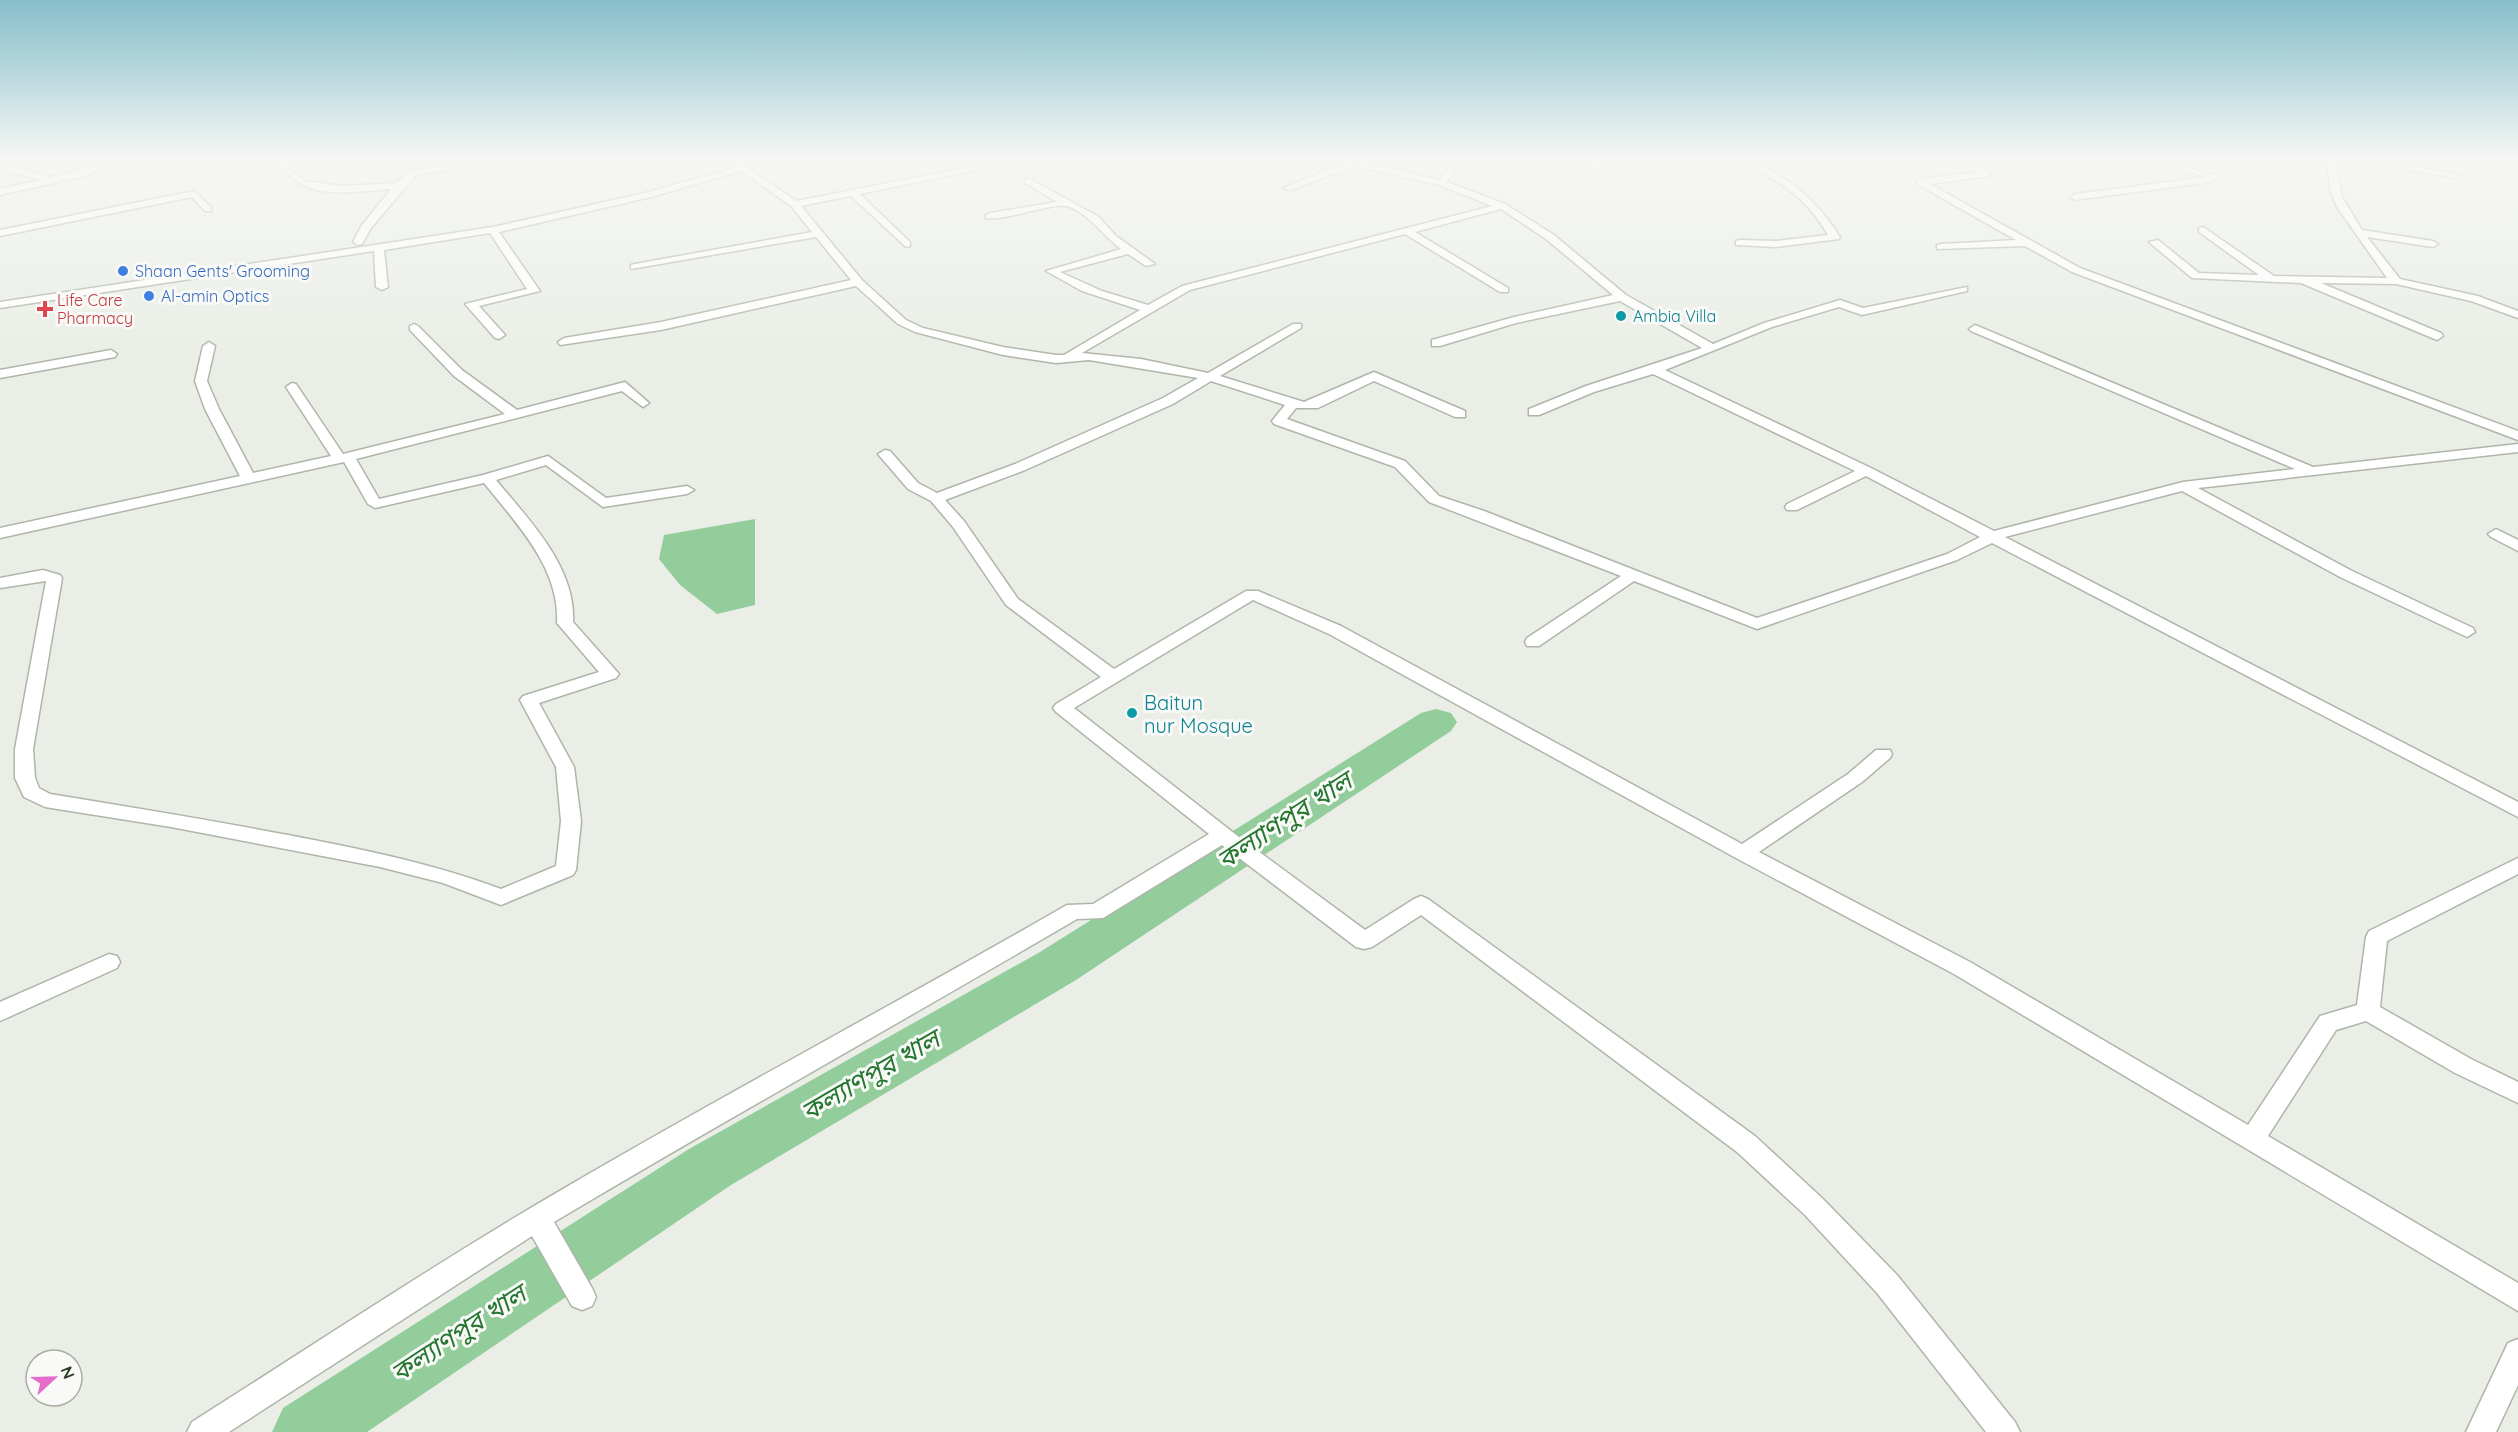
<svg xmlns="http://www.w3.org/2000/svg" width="2518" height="1432" viewBox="0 0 2518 1432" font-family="Quicksand,'Noto Sans Bengali',sans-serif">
<rect width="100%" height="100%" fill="#eaeee6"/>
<polygon fill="#94cd9c" points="755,519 755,605 717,614 680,585 659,559 664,535"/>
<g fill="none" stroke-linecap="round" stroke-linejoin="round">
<polygon fill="#94cd9c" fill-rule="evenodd" points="1436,709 1451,713 1457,722 1451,731 1076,980 731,1185 367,1432 272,1432 283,1408 689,1149 1040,952 1421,713"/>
<defs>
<g id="minor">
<polygon points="111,160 125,160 88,175 0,195 0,189 41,180 0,169 0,163 52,177"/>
<path d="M 278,160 L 287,160 L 295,174 L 305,181 L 343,186 L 396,183 L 410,171 L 487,160 L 493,163 L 416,175 L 371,228 L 362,244 L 358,245 L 353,242 L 362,225 L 391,189 C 350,192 301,203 278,160 Z"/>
<path d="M 727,160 L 737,160 L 744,165 L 761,160 L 776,160 L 750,169 L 796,201 L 1005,160 L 1025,160 L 860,194 L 910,242 L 910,246 L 906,247 L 851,196 L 801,206 L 862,280 L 906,320 L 923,328 L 1003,347 L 1056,355 L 1064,355 L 1140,310 L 1082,291 L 1046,271 L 1121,249 C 1104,237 1086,210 1066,206 C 1048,203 1008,221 986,218 L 985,216 L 990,213 L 1057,202 L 1025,183 L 1025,179 L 1028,178 L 1099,217 L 1116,236 L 1155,264 L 1146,266 L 1128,254 L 1060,272 L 1102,291 L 1148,305 L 1182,286 L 1492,206 L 1439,185 L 1355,166 L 1291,190 L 1283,188 L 1344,163 L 1337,160 L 1355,160 L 1440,180 L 1453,160 L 1462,160 L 1447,182 L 1505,204 L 1554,235 L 1626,295 L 1713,344 L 1764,323 L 1840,300 L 1863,308 L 1967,287 L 1967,291 L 1862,315 L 1839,307 L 1772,327 L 1665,370 L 1871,468 L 1994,531 L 2183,482 L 2295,469 L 1971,331 L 1969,329 L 1975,325 L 2313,467 L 2518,444 L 2518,452 L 2198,488 L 2352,571 L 2473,628 L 2475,632 L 2467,637 L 2340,577 L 2182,491 L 2005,537 L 2518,802 L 2518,817 L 1992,543 L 1957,560 L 1757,629 L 1634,581 L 1539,646 L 1527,646 L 1525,642 L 1527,638 L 1621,576 L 1429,502 L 1395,467 L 1274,424 L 1272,421 L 1285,405 L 1211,381 L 1173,404 L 1025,470 L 945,500 L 964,521 L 1018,599 L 1114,669 L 1246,591 L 1258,591 L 1341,626 L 1742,844 L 1848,774 L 1876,750 L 1890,750 L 1892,754 L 1890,758 L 1862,782 L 1759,852 L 1970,962 L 2248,1125 L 2320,1016 L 2357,1005 L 2366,937 L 2369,931 L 2518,858 L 2518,874 L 2387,941 L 2380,1007 L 2471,1059 L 2518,1082 L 2518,1103 L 2455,1073 L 2366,1021 L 2336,1030 L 2268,1136 L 2518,1283 L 2518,1311 L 1954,974 L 1736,858 L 1329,634 L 1253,600 L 1074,708 L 1235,834 L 1365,930 L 1414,899 L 1421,896 L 1428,899 L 1755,1136 L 1823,1199 L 1897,1275 L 2015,1422 L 2020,1432 L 1986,1432 L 1877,1293 L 1805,1215 L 1737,1152 L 1421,915 L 1372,947 L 1364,949 L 1356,947 L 1222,845 L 1103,918 L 1077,919 C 903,1021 727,1119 554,1222 L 592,1288 L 596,1297 L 592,1306 L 582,1310 L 572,1306 L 532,1236 L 229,1432 L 187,1432 L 192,1422 C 304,1351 415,1277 529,1209 C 706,1104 888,1008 1067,905 L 1093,904 L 1209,834 L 1056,712 L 1053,708 L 1056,704 L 1101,677 L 1006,605 L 953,527 L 931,501 L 908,489 L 878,454 L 885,450 L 890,451 L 918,483 L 937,493 L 1015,464 L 1163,398 L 1198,378 L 1089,360 L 1056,363 L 1003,355 L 915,332 L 898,324 L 856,286 L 661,330 L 560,345 L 558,342 L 564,338 L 661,322 L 851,280 L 816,237 L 631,269 L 631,265 L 635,264 L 812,232 L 791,206 L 741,171 L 651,197 L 499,232 L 540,291 L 479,306 L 505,335 L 499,339 L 495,338 L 465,304 L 527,289 L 490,233 L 384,250 L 388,287 L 382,290 L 376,287 L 374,251 L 0,308 L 0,302 L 493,227 L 649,192 L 736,167 ZM 1501,209 L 1546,239 L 1613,295 L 1514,317 L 1432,340 L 1432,346 L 1440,346 L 1516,323 L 1620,301 L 1702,348 L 1586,386 L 1529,409 L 1529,415 L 1539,415 L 1594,392 L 1653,374 L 1855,471 L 1787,504 L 1785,507 L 1787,510 L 1797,510 L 1866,476 L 1980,537 L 1947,554 L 1757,618 L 1484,511 L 1439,496 L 1405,461 L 1287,419 L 1296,408 L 1318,408 L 1374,381 L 1455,417 L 1465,417 L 1465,411 L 1374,372 L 1304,402 L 1220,376 L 1301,328 L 1301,324 L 1293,324 L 1208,373 L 1141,359 L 1082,353 L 1190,290 L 1405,234 L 1500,292 L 1508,292 L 1508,288 L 1415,232 Z"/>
<polygon points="1117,160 1134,160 1096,171 1091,168"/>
<polygon points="1584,160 1594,160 1602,167 1594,169"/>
<path d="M 1761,160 L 1772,160 L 1763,167 C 1797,182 1820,206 1840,237 L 1839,239 L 1776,247 L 1736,245 L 1736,241 L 1740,240 L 1776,241 L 1828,235 C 1810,204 1786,183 1753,169 L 1753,165 Z"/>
<path d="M 1948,160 C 1957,160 1963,163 1972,164 C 1980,165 1992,160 2001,160 L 1982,168 L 1989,172 L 1989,176 L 1930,184 L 2080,268 L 2518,431 L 2518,440 L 2072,272 L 2025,246 L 1937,249 L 1937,245 L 1941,244 L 2016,240 L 1917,184 L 1917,180 L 1920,179 L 1976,172 Z"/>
<polygon points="2146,160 2162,160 2218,176 2212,182 2075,200 2070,197 2075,194 2206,177"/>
<polygon points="2326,160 2335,160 2342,197 2362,230 2433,241 2438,244 2433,247 2367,237 2400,279 2478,296 2518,311 2518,318 2471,301 2396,284 2321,283 2441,333 2443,336 2437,340 2301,283 2192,278 2149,242 2158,240 2199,273 2259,275 2199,232 2199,228 2203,227 2274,276 2387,278 2337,207 2331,193"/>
<polygon points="2350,160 2375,160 2462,175 2457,178"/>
<polygon points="194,191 211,207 211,211 205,211 192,197 0,236 0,230"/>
<path d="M 414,324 L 418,326 L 462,370 L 517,410 L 625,382 L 649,403 L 643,407 L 622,391 L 356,459 L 379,499 L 483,475 L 548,456 L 606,498 L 687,486 L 694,490 L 687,494 L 603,507 L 546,465 L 496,480 C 529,520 576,567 573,622 L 619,674 L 616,678 L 539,703 L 574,767 L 581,821 L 576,870 L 573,875 L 501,905 L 443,883 L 380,867 L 171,827 L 45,807 L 24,797 L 15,778 L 15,749 L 46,581 L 0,588 L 0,578 L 43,570 L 60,575 L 62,578 L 33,749 L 35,778 L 39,788 L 50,794 C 130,807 209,820 288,835 C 361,849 431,863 501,889 L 556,866 L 561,821 L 556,767 L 520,700 L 523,696 L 599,672 L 557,623 C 560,568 516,523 484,483 L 375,508 L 368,504 L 344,462 L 0,538 L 0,528 L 240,476 L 205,409 L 195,381 L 203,346 L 209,342 L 215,346 L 207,381 L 219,409 L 253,473 L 331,456 L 286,387 L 292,383 L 296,384 L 343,454 L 505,414 L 454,376 L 410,330 L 410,326 Z"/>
<polygon points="111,350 117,354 115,357 0,378 0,370"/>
<polygon points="2496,529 2518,540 2518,551 2491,537 2488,534"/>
<polygon points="109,954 117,956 120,962 117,968 0,1021 0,1002"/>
<polygon points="2518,1339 2518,1385 2496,1432 2466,1432 2508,1343"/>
</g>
</defs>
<use href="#minor" stroke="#aeb6a9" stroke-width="3"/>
<use href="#minor" fill="#fff" fill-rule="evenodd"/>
</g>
<linearGradient id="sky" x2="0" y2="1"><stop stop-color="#86beca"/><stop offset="0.44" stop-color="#f6f7f4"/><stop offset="1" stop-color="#f6f7f4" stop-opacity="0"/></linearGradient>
<rect width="2518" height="361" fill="url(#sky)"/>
<g fill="#3f7fe0" stroke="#f9faf7" stroke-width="2">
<circle cx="123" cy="271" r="6"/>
<circle cx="149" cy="296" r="6"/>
</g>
<path fill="#e0444e" stroke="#f9faf7" stroke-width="2" d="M42 300h6v6h6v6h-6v6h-6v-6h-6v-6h6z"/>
<g fill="#0f9aa8" stroke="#f9faf7" stroke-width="2">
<circle cx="1621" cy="316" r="6"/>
<circle cx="1132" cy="713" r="6"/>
</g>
<g text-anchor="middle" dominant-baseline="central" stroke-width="6" stroke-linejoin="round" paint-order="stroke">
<g font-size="16" fill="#366cbe" stroke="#f9faf7" text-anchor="start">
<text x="135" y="271">Shaan Gents' Grooming</text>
<text x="161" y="296">Al-amin Optics</text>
</g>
<g font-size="16" fill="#be3a42" stroke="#f9faf7" text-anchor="start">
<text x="57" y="300">Life Care<tspan x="57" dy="18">Pharmacy</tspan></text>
</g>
<g font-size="16" fill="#0d838f" stroke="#f9faf7" text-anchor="start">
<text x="1633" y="316">Ambia Villa</text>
</g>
<g font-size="20" fill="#0d838f" stroke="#f9faf7" text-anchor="start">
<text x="1144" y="702">Baitun<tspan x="1144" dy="23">nur Mosque</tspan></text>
</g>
<g font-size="26" font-style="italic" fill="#257631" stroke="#f9faf7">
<text transform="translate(1284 820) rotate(-33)">কল্যাণপুর খাল</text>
<text transform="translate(870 1075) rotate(-30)">কল্যাণপুর খাল</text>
<text transform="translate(458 1333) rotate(-33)">কল্যাণপুর খাল</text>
</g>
</g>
<g transform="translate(54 1378) rotate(68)"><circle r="28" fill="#f9faf7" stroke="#a7afa3" stroke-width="1.5"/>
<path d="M0-4.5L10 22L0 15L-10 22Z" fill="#e66cca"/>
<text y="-9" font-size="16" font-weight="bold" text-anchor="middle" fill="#2d3f26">N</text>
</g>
</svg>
